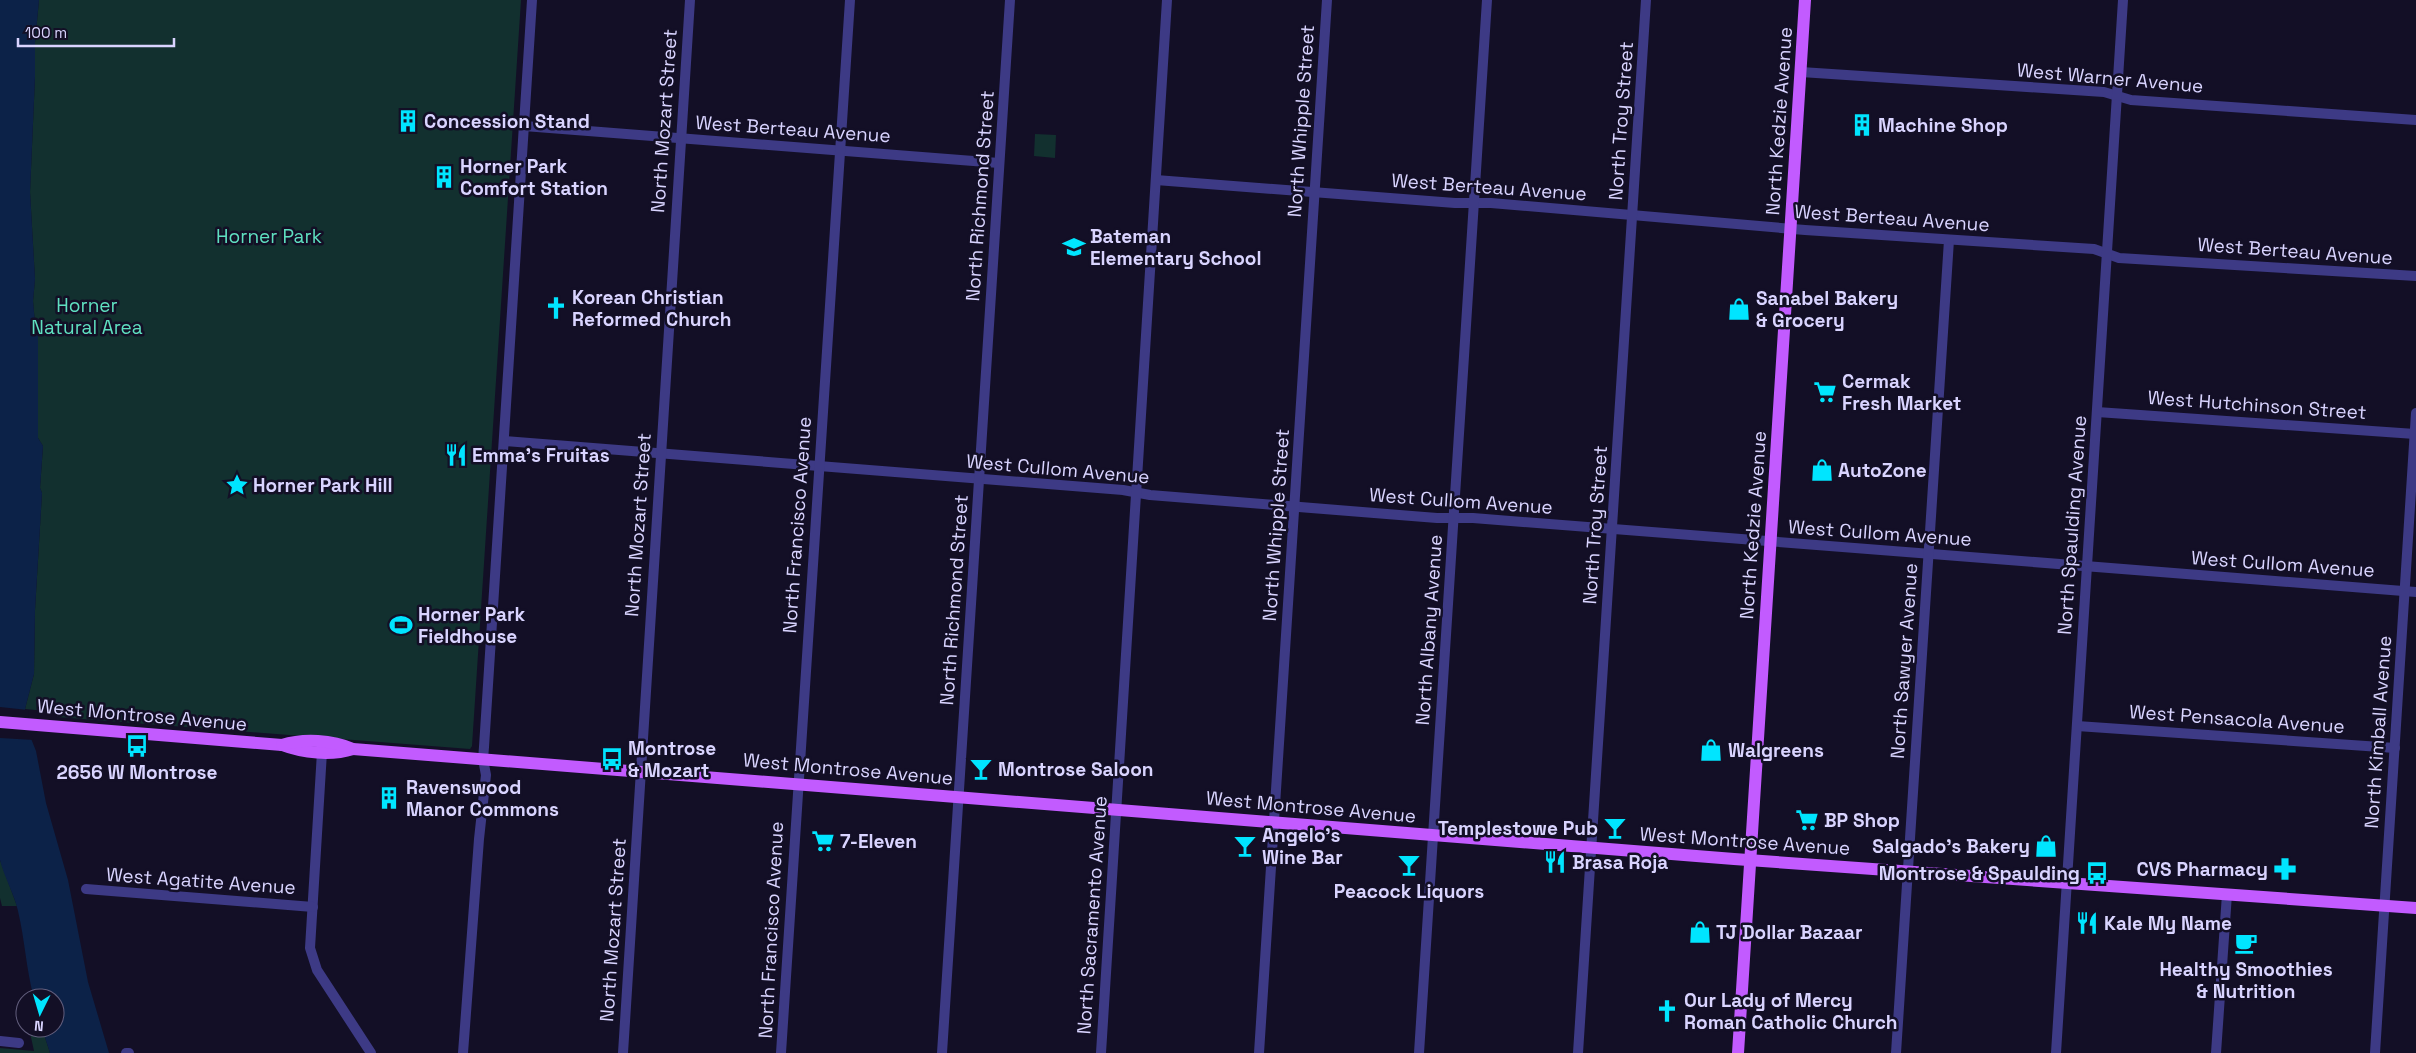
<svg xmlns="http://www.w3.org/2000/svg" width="2416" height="1053" viewBox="0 0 2416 1053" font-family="'Space Grotesk',sans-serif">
<rect width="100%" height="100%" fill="#130f26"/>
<g fill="#12302f">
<polygon points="39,0 521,0 472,746 470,749 57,717 57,712 25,709 34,674 35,610 42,493 40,488 43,446 38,438 38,332 35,323 33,301 35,279 30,192 35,77 35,42"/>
<polygon points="1035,134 1056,135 1055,158 1034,156"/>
<polygon points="0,860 17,906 2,906 0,898"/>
<polygon points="29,1028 42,1028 50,1053 0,1053 0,1048 34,1051"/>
</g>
<path fill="#0c2248" d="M 0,0 L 39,0 L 35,42 L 35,77 L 30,192 L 35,279 L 33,301 L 35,323 L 38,332 L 38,438 L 43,446 L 40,488 L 42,493 L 35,610 L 34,674 L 25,709 L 28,731 L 36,751 L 46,803 L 68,880 L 88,982 L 109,1053 L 50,1053 L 42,1028 L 55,1028 L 55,998 L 34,998 C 26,969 25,940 18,911 C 14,893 4,877 0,860 Z"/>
<polygon fill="#130f26" points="0,707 28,710 30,731 34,740 0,738"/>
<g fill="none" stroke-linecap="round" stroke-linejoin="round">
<g stroke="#3d3a85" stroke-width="10">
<polyline points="1801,72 2104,92 2131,100 2416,120"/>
<polyline points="524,126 999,163"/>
<polyline points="1156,180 1455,203 1491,203 1805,230 2094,249 2119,258 2416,276"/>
<polyline points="2097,412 2415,434"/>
<polyline points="504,441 1123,490 1150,495 1437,518 1473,518 2416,592"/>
<polyline points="2077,726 2395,748"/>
<polyline points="322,752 310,948 317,970 371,1053"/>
<polyline points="86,889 313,907"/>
<polyline points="0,1041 19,1043"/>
<polyline points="126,1053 129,1053"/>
<polyline points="463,1053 479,839 486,775 483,759 484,747 532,0"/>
<polyline points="623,1053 690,0"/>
<polyline points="781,1053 850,0"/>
<polyline points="942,1053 1010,0"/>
<polyline points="1101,1053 1167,0"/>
<polyline points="1259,1053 1327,0"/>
<polyline points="1419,1053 1487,0"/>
<polyline points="1578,1053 1646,0"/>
<polyline points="1896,1053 1949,240"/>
<polyline points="2056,1053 2123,0"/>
<polyline points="2216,1053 2227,894"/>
<polyline points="2375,1053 2416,413"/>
</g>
<g stroke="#c25bff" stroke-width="12">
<path d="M 0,722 L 282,745 C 303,753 331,756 353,749"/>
<path d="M 282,745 C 304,738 332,740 353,749 L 1734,859 L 2416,908"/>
<polyline points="1738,1053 1805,0"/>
</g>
</g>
<defs>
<symbol id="building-bare" viewBox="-9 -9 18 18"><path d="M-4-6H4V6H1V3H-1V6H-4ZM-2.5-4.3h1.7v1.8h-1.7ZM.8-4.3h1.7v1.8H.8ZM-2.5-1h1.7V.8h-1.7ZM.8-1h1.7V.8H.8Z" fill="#00e5ff" stroke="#130f26" stroke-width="2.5" paint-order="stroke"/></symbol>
<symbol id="school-bare" viewBox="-9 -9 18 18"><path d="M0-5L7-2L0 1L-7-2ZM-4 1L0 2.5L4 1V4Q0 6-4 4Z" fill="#00e5ff" stroke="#130f26" stroke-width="2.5" paint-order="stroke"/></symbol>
<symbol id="church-bare" viewBox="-9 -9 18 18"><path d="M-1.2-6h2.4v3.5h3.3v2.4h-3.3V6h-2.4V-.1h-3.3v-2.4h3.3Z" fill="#00e5ff" stroke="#130f26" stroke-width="2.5" paint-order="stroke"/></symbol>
<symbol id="shop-bare" viewBox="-9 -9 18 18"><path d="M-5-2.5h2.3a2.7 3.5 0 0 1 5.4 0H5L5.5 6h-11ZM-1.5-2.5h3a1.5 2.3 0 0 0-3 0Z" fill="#00e5ff" stroke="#130f26" stroke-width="2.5" paint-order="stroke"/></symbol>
<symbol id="supermarket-bare" viewBox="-9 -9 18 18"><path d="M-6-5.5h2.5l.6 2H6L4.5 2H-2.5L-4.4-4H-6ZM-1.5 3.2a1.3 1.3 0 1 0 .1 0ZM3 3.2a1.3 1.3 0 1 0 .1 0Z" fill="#00e5ff" stroke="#130f26" stroke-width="2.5" paint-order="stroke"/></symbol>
<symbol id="restaurant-bare" viewBox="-9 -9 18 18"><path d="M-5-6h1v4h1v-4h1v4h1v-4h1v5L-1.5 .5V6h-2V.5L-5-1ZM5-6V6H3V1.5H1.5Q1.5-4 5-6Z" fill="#00e5ff" stroke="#130f26" stroke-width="2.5" paint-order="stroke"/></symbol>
<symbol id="sight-bare" viewBox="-9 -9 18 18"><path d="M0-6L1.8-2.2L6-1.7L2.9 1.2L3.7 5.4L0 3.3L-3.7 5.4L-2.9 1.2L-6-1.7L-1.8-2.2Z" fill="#00e5ff" stroke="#130f26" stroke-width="2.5" paint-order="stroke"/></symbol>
<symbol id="stadium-bare" viewBox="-9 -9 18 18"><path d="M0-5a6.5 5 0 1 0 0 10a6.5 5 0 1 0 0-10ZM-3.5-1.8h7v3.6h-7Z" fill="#00e5ff" stroke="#130f26" stroke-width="2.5" paint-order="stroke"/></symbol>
<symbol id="bus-bare" viewBox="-9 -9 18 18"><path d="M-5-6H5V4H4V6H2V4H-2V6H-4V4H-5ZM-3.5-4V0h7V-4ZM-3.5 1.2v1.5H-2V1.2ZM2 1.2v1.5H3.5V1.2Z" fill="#00e5ff" stroke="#130f26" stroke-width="2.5" paint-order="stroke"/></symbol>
<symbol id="bar-bare" viewBox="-9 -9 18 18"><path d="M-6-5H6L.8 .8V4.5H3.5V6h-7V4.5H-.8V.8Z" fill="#00e5ff" stroke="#130f26" stroke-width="2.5" paint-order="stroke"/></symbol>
<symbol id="pharmacy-bare" viewBox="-9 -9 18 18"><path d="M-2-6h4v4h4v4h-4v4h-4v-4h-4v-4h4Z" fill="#00e5ff" stroke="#130f26" stroke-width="2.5" paint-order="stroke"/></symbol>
<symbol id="cafe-bare" viewBox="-9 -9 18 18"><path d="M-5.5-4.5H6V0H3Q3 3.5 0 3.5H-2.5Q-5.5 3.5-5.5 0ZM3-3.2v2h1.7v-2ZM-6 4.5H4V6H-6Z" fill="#00e5ff" stroke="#130f26" stroke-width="2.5" paint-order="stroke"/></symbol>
</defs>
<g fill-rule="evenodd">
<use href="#building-bare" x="392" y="105" width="32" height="32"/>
<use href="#building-bare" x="1846" y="109" width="32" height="32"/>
<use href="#building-bare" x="428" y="161" width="32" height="32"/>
<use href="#school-bare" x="1058" y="231" width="32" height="32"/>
<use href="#church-bare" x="540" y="292" width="32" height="32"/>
<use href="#shop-bare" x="1723" y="293" width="32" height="32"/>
<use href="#supermarket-bare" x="1809" y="376" width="32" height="32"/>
<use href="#restaurant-bare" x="440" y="439" width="32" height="32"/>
<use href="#shop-bare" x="1806" y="454" width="32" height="32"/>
<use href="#sight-bare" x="221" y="469" width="32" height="32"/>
<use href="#stadium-bare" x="385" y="609" width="32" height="32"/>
<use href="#bus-bare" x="121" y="730" width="32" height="32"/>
<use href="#shop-bare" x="1695" y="734" width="32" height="32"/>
<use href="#bus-bare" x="596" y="743" width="32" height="32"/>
<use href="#bar-bare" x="965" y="753" width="32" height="32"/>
<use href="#building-bare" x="373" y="782" width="32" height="32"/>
<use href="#supermarket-bare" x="1791" y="804" width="32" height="32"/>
<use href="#bar-bare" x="1599" y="812" width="32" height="32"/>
<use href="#supermarket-bare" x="807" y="825" width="32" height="32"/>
<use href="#bar-bare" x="1229" y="830" width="32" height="32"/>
<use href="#shop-bare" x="2030" y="830" width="32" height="32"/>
<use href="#restaurant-bare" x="1539" y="846" width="32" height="32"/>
<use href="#bar-bare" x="1393" y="849" width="32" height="32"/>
<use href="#pharmacy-bare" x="2269" y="853" width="32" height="32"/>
<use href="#bus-bare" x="2081" y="857" width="32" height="32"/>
<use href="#restaurant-bare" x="2071" y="907" width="32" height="32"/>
<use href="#shop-bare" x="1684" y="916" width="32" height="32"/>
<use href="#cafe-bare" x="2230" y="927" width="32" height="32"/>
<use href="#church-bare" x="1651" y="995" width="32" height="32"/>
</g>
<g text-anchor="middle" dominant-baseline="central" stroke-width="5" stroke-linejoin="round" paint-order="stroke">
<g font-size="19" fill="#d9d4ff" stroke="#130f26">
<text transform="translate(2110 78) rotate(5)">West Warner Avenue</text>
<text transform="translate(664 121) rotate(-86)">North Mozart Street</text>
<text transform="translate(1301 121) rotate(-86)">North Whipple Street</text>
<text transform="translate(1621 121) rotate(-86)">North Troy Street</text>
<text transform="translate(1779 121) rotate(-86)">North Kedzie Avenue</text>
<text transform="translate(793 129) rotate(4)">West Berteau Avenue</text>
<text transform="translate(1489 187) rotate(4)">West Berteau Avenue</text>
<text transform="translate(980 196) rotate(-86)">North Richmond Street</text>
<text transform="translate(1892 218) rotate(4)">West Berteau Avenue</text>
<text transform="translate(2295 251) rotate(4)">West Berteau Avenue</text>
<text transform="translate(2257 405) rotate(4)">West Hutchinson Street</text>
<text transform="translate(1058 469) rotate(5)">West Cullom Avenue</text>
<text transform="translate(1461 501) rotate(4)">West Cullom Avenue</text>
<text transform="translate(638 525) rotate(-86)">North Mozart Street</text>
<text transform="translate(797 525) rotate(-86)">North Francisco Avenue</text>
<text transform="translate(1276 525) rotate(-86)">North Whipple Street</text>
<text transform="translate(1595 525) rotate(-86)">North Troy Street</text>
<text transform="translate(1753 525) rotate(-86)">North Kedzie Avenue</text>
<text transform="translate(2072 525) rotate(-86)">North Spaulding Avenue</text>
<text transform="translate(1880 533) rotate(4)">West Cullom Avenue</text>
<text transform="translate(2283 564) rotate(4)">West Cullom Avenue</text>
<text transform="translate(954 600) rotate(-86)">North Richmond Street</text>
<text transform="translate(1429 630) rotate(-86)">North Albany Avenue</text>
<text transform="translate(1904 661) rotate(-86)">North Sawyer Avenue</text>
<text transform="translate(142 715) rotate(5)">West Montrose Avenue</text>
<text transform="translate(2237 719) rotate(4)">West Pensacola Avenue</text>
<text transform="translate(2378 732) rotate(-86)">North Kimball Avenue</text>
<text transform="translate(848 769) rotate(5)">West Montrose Avenue</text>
<text transform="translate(1311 807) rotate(5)">West Montrose Avenue</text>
<text transform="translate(1745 841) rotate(4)">West Montrose Avenue</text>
<text transform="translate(201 881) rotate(4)">West Agatite Avenue</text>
<text transform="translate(1092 915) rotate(-86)">North Sacramento Avenue</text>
<text transform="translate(613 930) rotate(-86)">North Mozart Street</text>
<text transform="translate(771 930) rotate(-87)">North Francisco Avenue</text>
</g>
<g font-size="19" font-weight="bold" fill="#d9d4ff" stroke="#130f26" text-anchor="start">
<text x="424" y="121">Concession Stand</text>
<text x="1878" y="125">Machine Shop</text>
<text x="460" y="166">Horner Park<tspan x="460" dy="22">Comfort Station</tspan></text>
<text x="1090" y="236">Bateman<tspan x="1090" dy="22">Elementary School</tspan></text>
<text x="572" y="297">Korean Christian<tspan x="572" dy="22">Reformed Church</tspan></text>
<text x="1756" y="298">Sanabel Bakery<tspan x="1756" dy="22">&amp; Grocery</tspan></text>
<text x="1842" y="381">Cermak<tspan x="1842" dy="22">Fresh Market</tspan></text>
<text x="472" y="455">Emma's Fruitas</text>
<text x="1838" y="470">AutoZone</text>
<text x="253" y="485">Horner Park Hill</text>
<text x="418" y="614">Horner Park<tspan x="418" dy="22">Fieldhouse</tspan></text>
<text x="628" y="748">Montrose<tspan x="628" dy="22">&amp; Mozart</tspan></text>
<text x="1728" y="750">Walgreens</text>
<text x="998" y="769">Montrose Saloon</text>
<text x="137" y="772" text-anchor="middle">2656 W Montrose</text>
<text x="406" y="787">Ravenswood<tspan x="406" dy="22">Manor Commons</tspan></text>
<text x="1824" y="820">BP Shop</text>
<text x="1598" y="828" text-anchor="end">Templestowe Pub</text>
<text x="1262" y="835">Angelo’s<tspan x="1262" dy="22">Wine Bar</tspan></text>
<text x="840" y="841">7-Eleven</text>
<text x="2030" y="846" text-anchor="end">Salgado’s Bakery</text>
<text x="1572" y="862">Brasa Roja</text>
<text x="2268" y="869" text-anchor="end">CVS Pharmacy</text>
<text x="2080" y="873" text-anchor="end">Montrose &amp; Spaulding</text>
<text x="1409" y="891" text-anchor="middle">Peacock Liquors</text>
<text x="2104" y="923">Kale My Name</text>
<text x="1716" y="932">TJ Dollar Bazaar</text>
<text x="2246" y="969" text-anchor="middle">Healthy Smoothies<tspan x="2246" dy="22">&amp; Nutrition</tspan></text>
<text x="1684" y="1000">Our Lady of Mercy<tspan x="1684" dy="22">Roman Catholic Church</tspan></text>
</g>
<g font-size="19" fill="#5fe0c0" stroke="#130f26">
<text x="269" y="236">Horner Park</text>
<text x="87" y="305">Horner<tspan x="87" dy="22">Natural Area</tspan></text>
</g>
</g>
<g transform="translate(40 1013) rotate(185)"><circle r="24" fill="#130f26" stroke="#625e7d"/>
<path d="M0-4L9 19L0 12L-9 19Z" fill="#00e5ff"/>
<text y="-8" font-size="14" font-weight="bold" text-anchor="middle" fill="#d9d4ff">N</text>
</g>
<path d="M18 38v8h156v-8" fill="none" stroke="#d9d4ff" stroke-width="2.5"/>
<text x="25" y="38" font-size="15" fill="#d9d4ff" stroke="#130f26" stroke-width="4" paint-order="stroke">100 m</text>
</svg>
